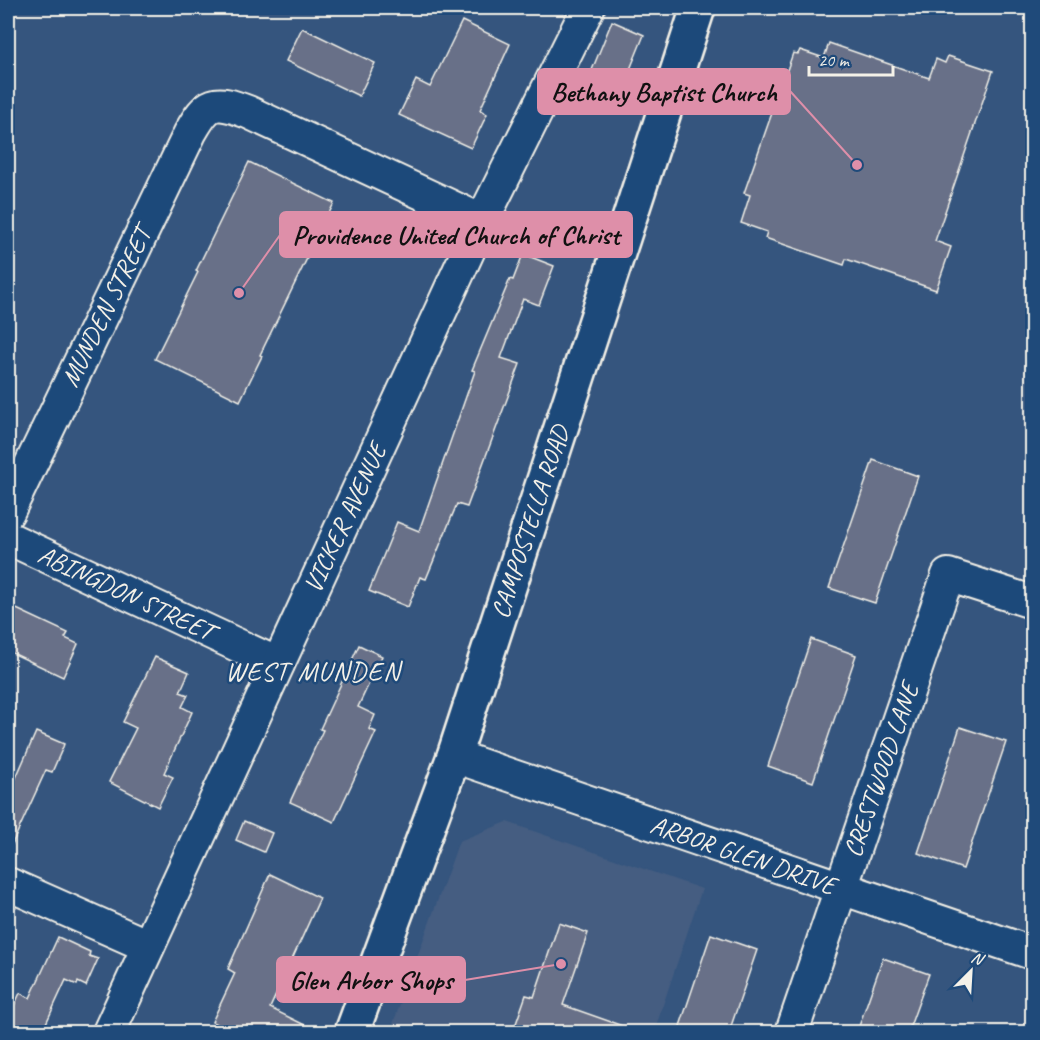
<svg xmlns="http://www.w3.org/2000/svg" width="1040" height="1040" viewBox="0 0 1040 1040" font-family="Caveat,sans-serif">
<rect width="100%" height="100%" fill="#35557e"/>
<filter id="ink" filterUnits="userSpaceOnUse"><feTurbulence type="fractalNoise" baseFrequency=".0167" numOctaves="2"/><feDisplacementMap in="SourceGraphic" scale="12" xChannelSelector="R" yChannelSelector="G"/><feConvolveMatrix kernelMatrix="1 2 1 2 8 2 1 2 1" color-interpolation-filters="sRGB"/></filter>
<g filter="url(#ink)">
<polygon fill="#445d81" points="507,822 702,889 654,1032 390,1032 459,841"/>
<g fill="#677088" stroke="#f4f1e8" stroke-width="1.5">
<polygon points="462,21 510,44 480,110 487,114 471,148 399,115 416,80 430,87"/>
<polygon points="612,21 644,35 613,111 581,97"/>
<polygon points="302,28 375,63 359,96 286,61"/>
<polygon points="829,43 929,78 936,59 945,63 948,56 993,71 935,241 951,247 936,290 846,259 844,265 765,238 767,232 741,223 750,195 744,193 793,53 798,54 800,50 824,58"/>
<polygon points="249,162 334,203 260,355 262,356 240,401 155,359 198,272 196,271"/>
<polygon points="523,254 554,266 539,305 523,299 501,358 520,364 467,507 457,504 426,579 420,577 408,607 369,591 397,522 419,531 475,371 472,370 510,279 513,280"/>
<polygon points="873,460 918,476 875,603 829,588"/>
<polygon points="8,605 68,633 65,638 78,644 63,677 8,651"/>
<polygon points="811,639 856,655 813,782 768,766"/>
<polygon points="359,645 382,656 358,707 375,715 369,729 376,732 334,822 290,802 323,730 320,729"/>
<polygon points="155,657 189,672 180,692 188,695 182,707 192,712 164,773 173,777 158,807 109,782 136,728 123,722"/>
<polygon points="960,727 1006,742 963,869 918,853"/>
<polygon points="36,732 64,744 63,747 52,772 46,770 8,853 8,796"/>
<polygon points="244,821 272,833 264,852 236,840"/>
<polygon points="270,874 320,898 270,1008 319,1032 234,1032 212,1022 235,973 228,969"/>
<polygon points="559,923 588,933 563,1005 631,1029 630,1032 513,1032 526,995 534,997"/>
<polygon points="711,934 757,950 729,1032 678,1032"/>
<polygon points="58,937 90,952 89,956 98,959 86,986 78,982 77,985 66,980 42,1032 8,1032 8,1002 14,1006 20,993 30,998"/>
<polygon points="883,958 929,974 908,1032 857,1032"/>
</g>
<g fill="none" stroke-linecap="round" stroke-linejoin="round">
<defs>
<g id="minor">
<path d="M 8,512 L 190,133 C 208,101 214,99 248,112 L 482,221"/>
<polyline points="8,538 278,664"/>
<polyline points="454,756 1032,953"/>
<polyline points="8,884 148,946"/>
<polyline points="109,1032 482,221 588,8"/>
<polyline points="792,1032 948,575 1032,602"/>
</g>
<polyline id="major" points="352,1032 454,756 698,8"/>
</defs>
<use href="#minor" stroke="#f4f1e8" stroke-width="36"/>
<use href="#major" stroke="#f4f1e8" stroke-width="38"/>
<use href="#minor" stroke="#1f4a7a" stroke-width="32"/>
<use href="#major" stroke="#1f4a7a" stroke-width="33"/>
</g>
</g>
<g text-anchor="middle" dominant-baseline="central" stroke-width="5" stroke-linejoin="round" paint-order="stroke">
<g font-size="26" fill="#f4f1e8" stroke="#1f4a7a">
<text transform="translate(106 307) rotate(-64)">MUNDEN STREET</text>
<text transform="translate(345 518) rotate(-65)">VICKER AVENUE</text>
<text transform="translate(530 522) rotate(-72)">CAMPOSTELLA ROAD</text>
<text transform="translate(126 593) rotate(25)">ABINGDON STREET</text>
<text transform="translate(881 770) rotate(-71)">CRESTWOOD LANE</text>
<text transform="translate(743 855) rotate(19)">ARBOR GLEN DRIVE</text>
</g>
<g font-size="27" letter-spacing="1.5" fill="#f4f1e8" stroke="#1f4a7a">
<text x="313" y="671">WEST MUNDEN</text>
</g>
</g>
<path fill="none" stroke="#de8fa9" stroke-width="2" d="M857 165L790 91M239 293L280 235M561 964L465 980"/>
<g fill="#de8fa9" stroke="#1f4a7a" stroke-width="2">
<circle cx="857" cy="165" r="6"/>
<circle cx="239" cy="293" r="6"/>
<circle cx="561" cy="964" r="6"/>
</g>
<g fill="#de8fa9" stroke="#de8fa9" stroke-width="2">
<rect x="538" y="69" width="252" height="45" rx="6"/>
<rect x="280" y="212" width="352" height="45" rx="6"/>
<rect x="277" y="957" width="188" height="45" rx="6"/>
</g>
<g font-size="27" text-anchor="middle" font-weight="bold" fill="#111">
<text x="664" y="101">Bethany Baptist Church</text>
<text x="456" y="244">Providence United Church of Christ</text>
<text x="371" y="989">Glen Arbor Shops</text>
</g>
<rect width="1040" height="1040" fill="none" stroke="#1f4a7a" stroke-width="30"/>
<rect x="15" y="15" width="1010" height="1010" fill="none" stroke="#f4f1e8" stroke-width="2" filter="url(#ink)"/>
<g transform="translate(971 971) rotate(24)" stroke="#1f4a7a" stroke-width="4.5" paint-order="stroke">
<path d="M0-4.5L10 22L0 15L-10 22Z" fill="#f4f1e8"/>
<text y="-9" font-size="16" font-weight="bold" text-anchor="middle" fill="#f4f1e8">N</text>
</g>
<path d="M809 66v9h84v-9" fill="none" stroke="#f4f1e8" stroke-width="3"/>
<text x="818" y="66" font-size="18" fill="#f4f1e8" stroke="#1f4a7a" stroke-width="4.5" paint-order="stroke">20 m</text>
</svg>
